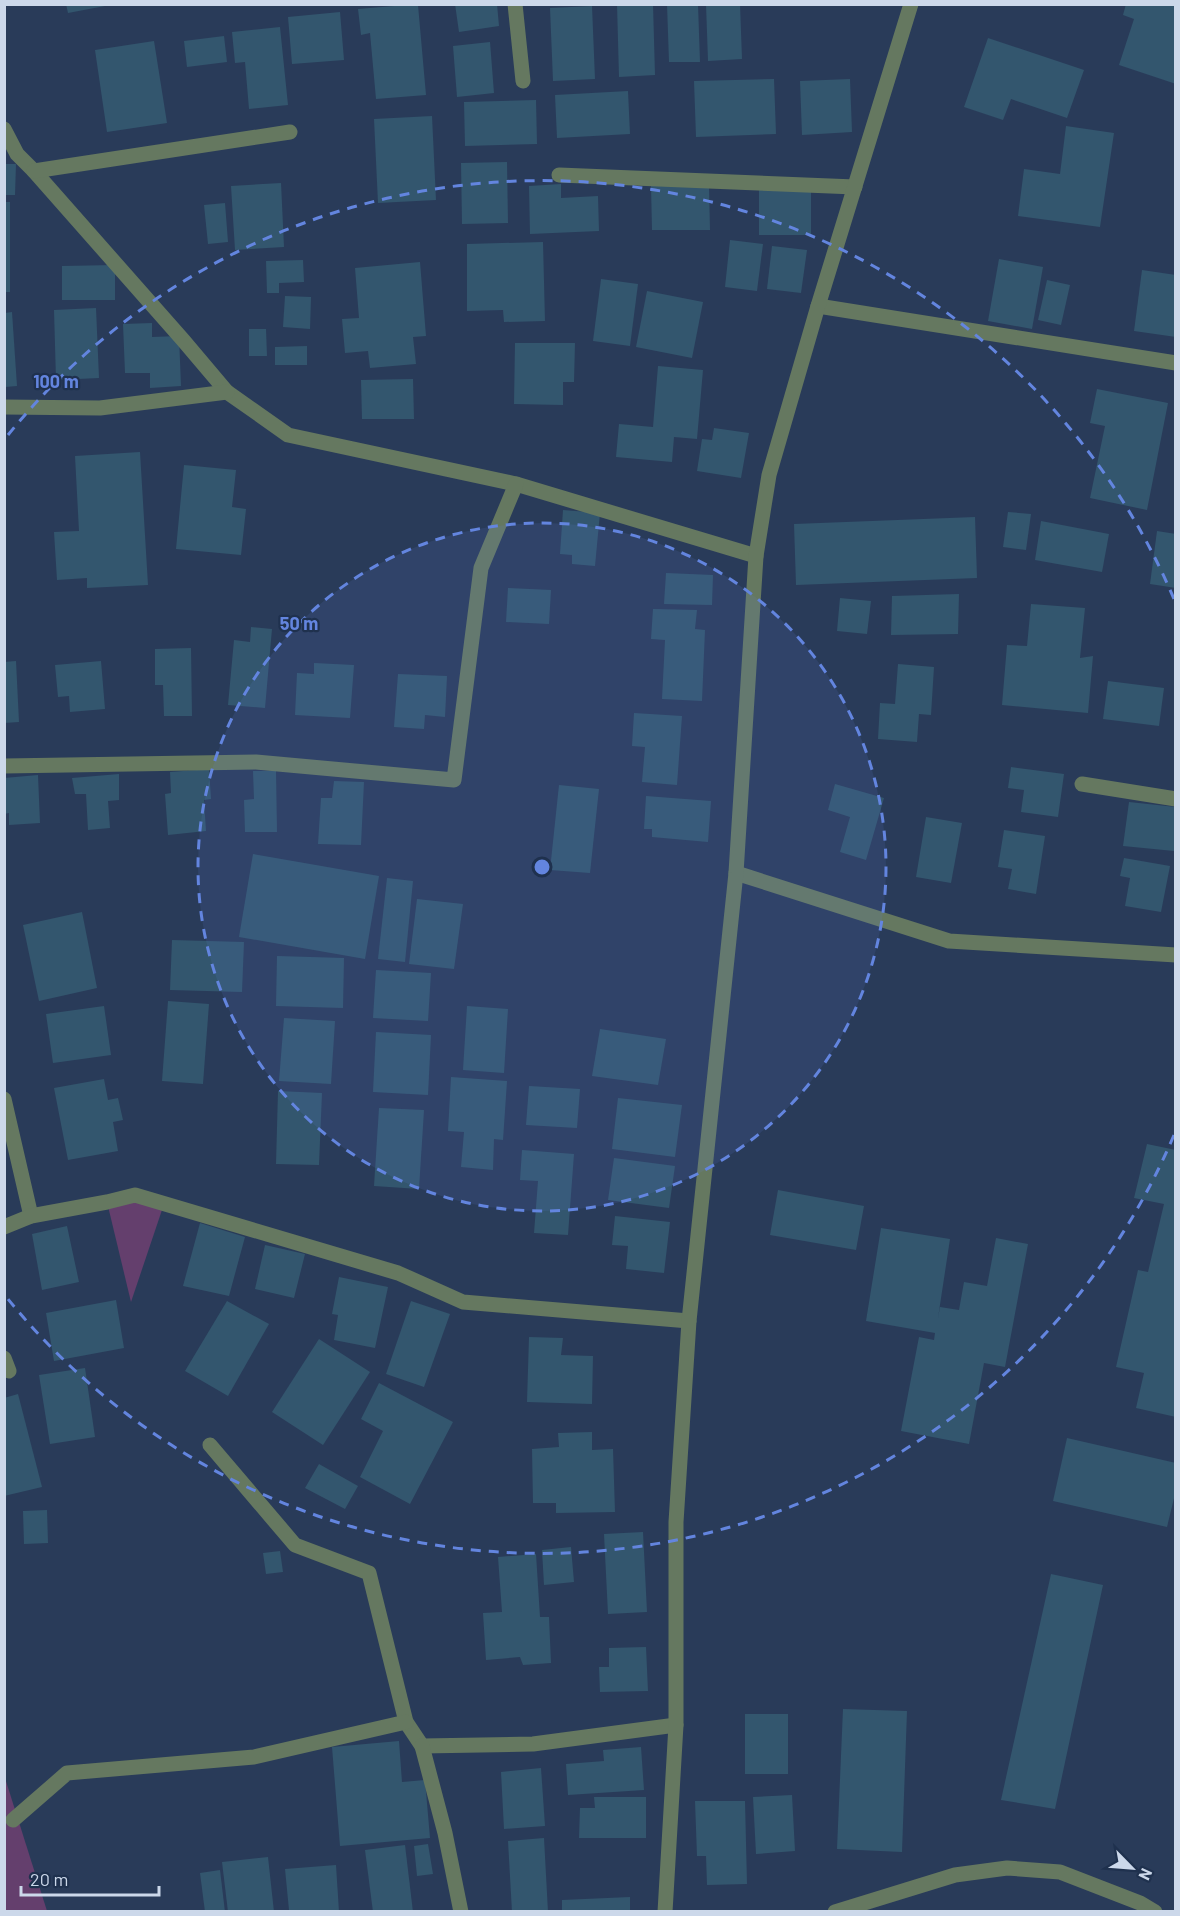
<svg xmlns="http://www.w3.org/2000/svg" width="1180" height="1916" viewBox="0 0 1180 1916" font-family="Barlow,sans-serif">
<rect width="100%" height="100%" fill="#293b59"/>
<g fill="#643f6d">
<polygon points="107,1202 164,1204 131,1302"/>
<polygon points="5,1778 47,1911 5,1911"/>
</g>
<g fill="#33566e">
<polygon points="66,4 105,4 105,6 68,13"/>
<polygon points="455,4 497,4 499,26 459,32"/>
<polygon points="617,4 653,4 655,75 619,77"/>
<polygon points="667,4 698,4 700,62 669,62"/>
<polygon points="706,4 740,4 742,59 708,61"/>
<polygon points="1126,4 1176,4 1176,84 1119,65 1134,19 1123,15"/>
<polygon points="406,5 418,5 426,95 376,99 370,33 361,35 358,9"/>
<polygon points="592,6 595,79 553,81 550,8"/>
<polygon points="340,12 344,60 292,64 288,17"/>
<polygon points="280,27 288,105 249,109 245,62 235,63 232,32"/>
<polygon points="224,36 227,62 187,67 184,41"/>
<polygon points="988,38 1084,70 1067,118 1011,99 1003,120 964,107"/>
<polygon points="154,41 167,123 107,132 95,50"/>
<polygon points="490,42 494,93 457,97 453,46"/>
<polygon points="774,79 776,134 696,137 694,81"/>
<polygon points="850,79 852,132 802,135 800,81"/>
<polygon points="628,91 630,134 557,138 555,95"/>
<polygon points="536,100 537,144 465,146 464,102"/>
<polygon points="432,116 436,200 378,203 374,119"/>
<polygon points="1066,126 1114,133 1100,227 1018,216 1024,169 1060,174"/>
<polygon points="507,162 508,223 462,224 461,163"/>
<polygon points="4,164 16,164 15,195 4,195"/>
<polygon points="281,183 284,247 235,250 231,186"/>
<polygon points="561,184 561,198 598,196 599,231 530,234 529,186"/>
<polygon points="651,186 709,186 710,230 652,230"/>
<rect x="759" y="188" width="52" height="47"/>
<rect x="4" y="202" width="6" height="90"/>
<polygon points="225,203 228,242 208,244 204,205"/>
<polygon points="730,240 763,244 757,291 725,287"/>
<polygon points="543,242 545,321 504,322 503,310 467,311 467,244"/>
<polygon points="772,246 807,250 801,293 767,289"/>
<polygon points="999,259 1043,267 1032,329 988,321"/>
<polygon points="303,260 304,282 279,283 279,293 267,293 266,261"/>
<polygon points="420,262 426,336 413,337 416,364 370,368 368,351 345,353 342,319 359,318 355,268"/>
<polygon points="115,265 115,300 62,300 62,266"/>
<polygon points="1142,270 1176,275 1176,337 1134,331"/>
<polygon points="601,279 638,284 630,346 593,341"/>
<polygon points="1047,280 1070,285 1061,325 1038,320"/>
<polygon points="647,291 703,302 692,358 636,347"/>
<polygon points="285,296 311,297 310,329 283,327"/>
<polygon points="96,308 99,378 56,380 54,310"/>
<polygon points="12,312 17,386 5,387 5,313"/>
<polygon points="152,323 152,337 179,336 181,386 150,388 150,373 125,373 123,324"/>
<polygon points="249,329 266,329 267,356 249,356"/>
<polygon points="515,343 575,343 574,382 563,382 563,405 514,404"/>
<polygon points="307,346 307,365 275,365 275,347"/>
<polygon points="658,366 703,370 697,439 674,437 672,462 616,457 619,424 653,427"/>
<polygon points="413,379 414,419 362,419 361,380"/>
<polygon points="1097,389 1168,403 1147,510 1090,498 1105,426 1090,423"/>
<polygon points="714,428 749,433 741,478 697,471 702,439 712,440"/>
<polygon points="140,452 148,585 87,588 87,578 57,580 54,532 79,531 75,456"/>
<polygon points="184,465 236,470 232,507 246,509 241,555 176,549"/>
<polygon points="563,510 600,513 595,566 572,564 572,555 560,554"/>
<polygon points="1008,512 1031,514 1026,550 1003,547"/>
<polygon points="975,517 977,578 796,585 794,524"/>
<polygon points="1041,521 1109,534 1102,572 1035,560"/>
<polygon points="1157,531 1176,534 1176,588 1150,584"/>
<polygon points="666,573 713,575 712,605 664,604"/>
<polygon points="508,588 551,590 549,624 506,622"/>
<polygon points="959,594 958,634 891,635 892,596"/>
<polygon points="840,598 871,601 867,634 837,631"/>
<polygon points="1031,604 1085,608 1080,658 1093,656 1088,713 1002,705 1007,645 1027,646"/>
<polygon points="653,609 697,610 695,629 705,630 702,701 662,699 665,640 651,639"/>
<polygon points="251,627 272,629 265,708 228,705 234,640 250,642"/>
<polygon points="191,648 192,716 164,716 163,685 155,685 155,649"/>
<polygon points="16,661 19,722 4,723 4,662"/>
<polygon points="101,661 105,709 70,712 69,696 58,697 55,665"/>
<polygon points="314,663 354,665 350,718 295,715 297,673 314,674"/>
<polygon points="898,664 934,667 931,715 919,714 917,742 878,739 880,703 895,704"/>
<polygon points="398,674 447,676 445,717 425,715 424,729 394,727"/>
<polygon points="1108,681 1164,688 1159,726 1103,719"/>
<polygon points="634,713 682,716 677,785 642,782 645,747 632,746"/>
<polygon points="1011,767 1064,774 1058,817 1021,812 1024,790 1008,788"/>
<polygon points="209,769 211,799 204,800 206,831 168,835 165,794 171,793 170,772"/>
<polygon points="253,771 276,771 277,832 245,832 244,800 254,799"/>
<polygon points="119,774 119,800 108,801 110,828 88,830 86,794 75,794 72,778"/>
<polygon points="38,775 40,823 9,825 9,813 4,814 4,778"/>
<polygon points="334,781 364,782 361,845 318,844 321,798 332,798"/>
<polygon points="835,784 884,798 866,860 840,852 850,817 828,810"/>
<polygon points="559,785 599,789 590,873 550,870"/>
<polygon points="646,796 711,801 708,842 652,837 652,829 644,829"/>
<polygon points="1129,802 1176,807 1174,851 1123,846"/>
<polygon points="926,817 962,823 951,883 916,877"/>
<polygon points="1004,830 1045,836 1036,894 1008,889 1012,869 998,867"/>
<polygon points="253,854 379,876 365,959 239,937"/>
<polygon points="1124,858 1170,866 1161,912 1125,906 1130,878 1120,876"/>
<polygon points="387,878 413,881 405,962 378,959"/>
<polygon points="417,899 463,904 454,969 409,964"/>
<polygon points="82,912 97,988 39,1001 23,925"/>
<polygon points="172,940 244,942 242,992 170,990"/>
<polygon points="277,956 344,958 343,1008 276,1006"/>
<polygon points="376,970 431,973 428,1021 373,1018"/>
<polygon points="168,1001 209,1004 203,1084 162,1081"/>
<polygon points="104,1006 111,1055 53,1063 46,1014"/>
<polygon points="467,1006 508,1009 504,1073 463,1070"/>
<polygon points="284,1018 335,1021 331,1084 279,1081"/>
<polygon points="600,1029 666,1039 658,1085 592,1076"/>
<polygon points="376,1032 431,1035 428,1095 373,1092"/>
<polygon points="451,1077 507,1081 503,1140 494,1139 493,1170 461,1167 464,1132 448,1131"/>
<polygon points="104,1079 108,1100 118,1098 123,1120 113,1122 118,1151 68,1160 54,1088"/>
<polygon points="529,1086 580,1089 577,1128 526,1125"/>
<polygon points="278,1091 322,1093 319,1165 276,1164"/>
<polygon points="618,1098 682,1105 675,1157 612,1149"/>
<polygon points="379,1108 424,1110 419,1189 374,1186"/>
<polygon points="1147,1144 1176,1150 1176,1417 1136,1408 1144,1373 1116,1367 1138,1270 1148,1272 1164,1204 1134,1198"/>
<polygon points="522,1150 574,1154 568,1235 534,1233 538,1181 520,1180"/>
<polygon points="614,1158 675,1166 669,1208 608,1200"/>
<polygon points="778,1190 864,1206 856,1250 770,1235"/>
<polygon points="615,1216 670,1222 664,1273 626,1269 628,1246 612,1245"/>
<polygon points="200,1223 245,1237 229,1296 183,1286"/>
<polygon points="67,1226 79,1282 42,1290 32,1234"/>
<polygon points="881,1228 950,1239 938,1318 940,1307 959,1310 964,1282 987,1286 996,1238 1028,1244 1005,1367 984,1363 969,1444 901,1431 919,1337 934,1340 935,1333 866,1321"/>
<polygon points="265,1245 305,1254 294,1298 255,1289"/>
<polygon points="339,1277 388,1287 375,1348 334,1340 338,1315 332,1314"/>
<polygon points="116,1300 124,1348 54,1361 46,1313"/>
<polygon points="227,1301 269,1324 228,1396 185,1371"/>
<polygon points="411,1301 450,1314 424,1387 386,1374"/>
<polygon points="529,1337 563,1338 561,1355 593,1356 592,1404 527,1402"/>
<polygon points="319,1339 370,1372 323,1445 272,1412"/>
<polygon points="85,1368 95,1437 50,1444 39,1375"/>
<polygon points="379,1383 453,1422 410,1504 360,1477 383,1431 361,1419"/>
<polygon points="18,1394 42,1487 4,1496 4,1398"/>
<polygon points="592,1432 592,1450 613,1449 615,1512 556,1513 556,1503 533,1503 532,1449 559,1447 558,1433"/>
<polygon points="1067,1438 1176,1463 1176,1490 1167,1527 1053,1501"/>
<polygon points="319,1464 358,1486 345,1509 305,1488"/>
<polygon points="47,1510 48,1543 24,1544 23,1511"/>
<polygon points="643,1532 647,1612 608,1614 604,1534"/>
<polygon points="571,1547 574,1582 544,1585 542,1550"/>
<polygon points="280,1551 283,1572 266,1574 263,1553"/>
<polygon points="536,1554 540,1617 549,1617 551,1663 523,1665 520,1657 486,1660 483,1613 502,1612 498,1557"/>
<polygon points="1051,1574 1103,1585 1055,1809 1001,1800"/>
<polygon points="646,1647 648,1691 600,1692 599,1667 609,1667 609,1648"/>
<polygon points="843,1709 907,1711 902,1852 837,1849"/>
<rect x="745" y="1714" width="43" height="60"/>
<polygon points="399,1741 402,1782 425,1780 430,1838 340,1846 332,1747"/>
<polygon points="641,1747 644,1790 568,1795 566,1764 604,1761 603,1750"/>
<polygon points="541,1768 545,1826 504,1829 501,1772"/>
<polygon points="792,1795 795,1851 756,1854 753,1797"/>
<polygon points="594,1797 646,1797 646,1838 579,1838 580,1808 595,1808"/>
<polygon points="695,1801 745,1801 747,1884 707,1885 706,1856 697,1856"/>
<polygon points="544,1838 548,1912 512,1912 508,1841"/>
<polygon points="428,1844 433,1874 417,1876 414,1846"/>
<polygon points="405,1845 413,1912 373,1912 365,1850"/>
<polygon points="268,1857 274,1912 228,1912 222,1862"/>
<polygon points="336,1865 339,1912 289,1910 285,1869"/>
<polygon points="220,1870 225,1912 205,1912 200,1873"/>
<polygon points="630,1897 630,1912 562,1912 562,1900"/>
</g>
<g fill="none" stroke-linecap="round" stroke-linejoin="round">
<g stroke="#657860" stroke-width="15">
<polyline points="515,4 523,81"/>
<polyline points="4,129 17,154 34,171 183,340 227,392 288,435 516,484 756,556"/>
<polyline points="34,171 290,132"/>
<polyline points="559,175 855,187"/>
<polyline points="818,306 1176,363"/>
<polyline points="4,407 100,408 227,392"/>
<polyline points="4,766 256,762 454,780 481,568 516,484"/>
<polyline points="1082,784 1176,799"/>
<polyline points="736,873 949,941 1176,955"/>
<polyline points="4,1099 31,1216"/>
<polyline points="4,1227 31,1216 107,1202 135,1195 398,1273 463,1302 689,1321"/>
<polyline points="4,1358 9,1371"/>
<polyline points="210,1445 295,1545 369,1573 406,1722 422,1746 533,1744 676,1725"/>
<polyline points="422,1746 445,1833 461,1912"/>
<polyline points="13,1820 67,1773 254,1757 406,1722"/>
<polyline points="665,1912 676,1725 676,1522 689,1321 736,873 756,556 769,475 818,306 911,4"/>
<polyline points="835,1912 955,1875 1007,1868 1060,1872 1140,1903 1155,1912"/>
</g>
</g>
<circle cx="542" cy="867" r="344" fill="#6385df" fill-opacity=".12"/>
<g fill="none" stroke="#6385df" stroke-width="3" stroke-dasharray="10 8">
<circle cx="542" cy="867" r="344"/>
<path d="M1174 1135A687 687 0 0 1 8 1299M8 435A687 687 0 0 1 1174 599"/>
</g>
<circle cx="542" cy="867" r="9" fill="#6385df" stroke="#1f314e" stroke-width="3"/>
<g font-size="18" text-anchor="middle" font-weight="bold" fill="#6385df" stroke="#1f314e" stroke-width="4.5" stroke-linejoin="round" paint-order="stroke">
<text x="56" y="388">100 m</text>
<text x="299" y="630">50 m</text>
</g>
<rect width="1180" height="1916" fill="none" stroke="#ccd8ea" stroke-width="12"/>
<g transform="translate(1132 1868) rotate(115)" stroke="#1f314e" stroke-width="4.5" paint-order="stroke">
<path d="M0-4.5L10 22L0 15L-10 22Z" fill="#ccd8ea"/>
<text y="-9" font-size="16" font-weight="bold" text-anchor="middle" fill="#ccd8ea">N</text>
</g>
<path d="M21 1886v9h138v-9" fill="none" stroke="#ccd8ea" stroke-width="3"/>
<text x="30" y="1886" font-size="18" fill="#ccd8ea" stroke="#1f314e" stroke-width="4.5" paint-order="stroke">20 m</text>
</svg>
